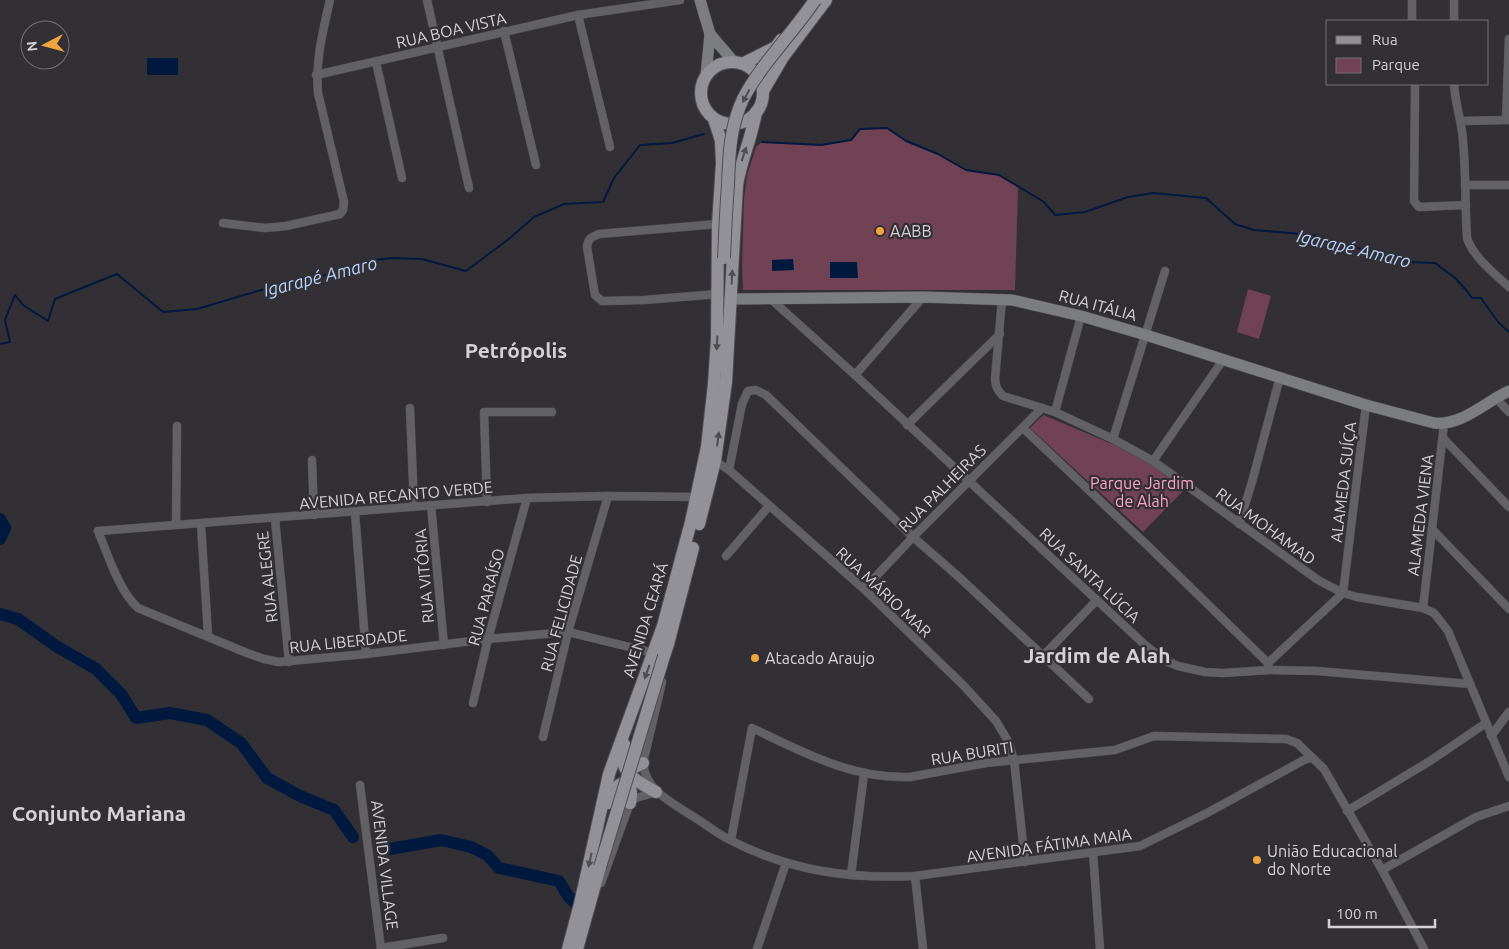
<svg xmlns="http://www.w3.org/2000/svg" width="1509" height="949" viewBox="0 0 1509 949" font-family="Ubuntu,sans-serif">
<rect width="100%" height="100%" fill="#323035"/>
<g fill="#714253">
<polygon points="887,128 906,141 938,154 966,170 999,175 1018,187 1015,290 743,290 742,265 744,198 747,175 756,147 762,142 821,145 851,140 860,129"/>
<polygon points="1248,289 1271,296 1259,339 1237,332"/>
<polygon points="1043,415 1117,446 1152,465 1185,489 1143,532 1030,428"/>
</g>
<g fill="#02193f">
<rect x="147" y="58" width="31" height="17"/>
<polygon points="793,259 794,270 772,271 772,260"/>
<polygon points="830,262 857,262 858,278 830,278"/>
</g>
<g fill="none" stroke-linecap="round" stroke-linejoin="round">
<g stroke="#02193f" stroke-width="2">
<polyline points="762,142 821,145 851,140 860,129 887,128 906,141 938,154 966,170 999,175 1044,202 1055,215 1085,212 1128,197 1153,193 1206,198 1235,224 1254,230 1314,235 1405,262 1435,263 1455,278 1467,291 1472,298 1481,298 1498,322 1509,332"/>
<polyline points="0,344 10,342 5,320 15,295 23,305 48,321 55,299 117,274 163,312 197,309 261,290 322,276 373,260 393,258 422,259 466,271 510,238 534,217 564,204 603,202 614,178 640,145 672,143 704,134"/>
</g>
<g stroke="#02193f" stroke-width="12">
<polyline points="0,519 5,528 0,539"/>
<polyline points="0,614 18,619 56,646 96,669 121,694 136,718 170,713 207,720 241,743 267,778 300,796 334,810 353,837"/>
<polyline points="390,849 441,840 471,847 487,855 499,868 559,881 568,896 580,907"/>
</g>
<defs>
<g id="street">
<polyline points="427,0 469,188"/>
<polyline points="1412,0 1412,21"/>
<polyline points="578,15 610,147"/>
<polyline points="1454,21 1454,0"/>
<polyline points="504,31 536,165"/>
<polyline points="376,62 402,178"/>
<polyline points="316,75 578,15 680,0"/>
<polyline points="1415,84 1414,201 1419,207 1466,205"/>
<path d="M 1454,84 C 1455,104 1462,121 1463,141 C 1466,173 1465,206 1467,238 C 1473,257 1495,274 1509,287"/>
<polyline points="1506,120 1509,39"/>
<polyline points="1461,121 1509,120"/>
<polyline points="1465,185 1509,185"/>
<path d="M 223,223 L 265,228 L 286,226 L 340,214 L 343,210 L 344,202 L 318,93 C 315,61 323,31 330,0"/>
<path d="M 718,294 L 644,300 L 602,301 L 595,295 L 587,247 C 588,238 592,237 599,234 L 718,224"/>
<path d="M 1002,299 L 995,379 C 996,387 997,390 1003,396 L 1055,412 L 1113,439 L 1153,461 L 1318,580 L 1343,593 L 1357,597 L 1423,608 L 1434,613 L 1448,631 L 1509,777"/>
<polyline points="772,300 855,375 1145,645 1166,661 1178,666 1205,672 1223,673 1269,670 1317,671 1470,684"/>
<polyline points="855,375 923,297"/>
<polyline points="1495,397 1509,412"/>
<polyline points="410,408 414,507"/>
<polyline points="1055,412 1081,316"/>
<polyline points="907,425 1000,334"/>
<polyline points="1023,428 1147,545 1268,663 1269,670"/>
<polyline points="1443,438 1509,507"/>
<polyline points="1113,439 1165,271"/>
<polyline points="312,460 314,515"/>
<polyline points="715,461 729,470 864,589 963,685 996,721 1008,741 1014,760 1025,862"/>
<polyline points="1153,461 1223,360"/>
<polyline points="729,470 742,404 748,391 756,390 766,395 913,537 960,578 1089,699"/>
<polyline points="487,502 484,412 552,412"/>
<polyline points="431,505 444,645"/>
<polyline points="355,513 366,654"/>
<polyline points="275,519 289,662"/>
<polyline points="201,524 208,635"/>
<polyline points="1239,524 1252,482 1280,377"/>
<polyline points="176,525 177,426"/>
<polyline points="1432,529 1509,609"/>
<polyline points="726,556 769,506"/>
<polyline points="864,589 913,537 1042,408"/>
<polyline points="1423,608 1444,424"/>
<path d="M 654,653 L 568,632 L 488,639 L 366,654 L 279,662 L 264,659 L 247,653 L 138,608 C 119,591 108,555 98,531 L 527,498 L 608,496 L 697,497"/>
<polyline points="1043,656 1097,600"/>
<polyline points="1268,663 1343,593 1366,405"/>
<path d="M 662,682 L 643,763 C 645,789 669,801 689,814 C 703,822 716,833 730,840 C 790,871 849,879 915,876 L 1140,846 L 1207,813 L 1304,760 L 1311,758"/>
<polyline points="473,703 488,639 527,498"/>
<polyline points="1491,736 1509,712"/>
<polyline points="543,737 568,632 608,496"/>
<polyline points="360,785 381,949"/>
<polyline points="1347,811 1430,761 1486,723"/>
<path d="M 731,840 L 752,728 C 803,752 851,779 910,777 L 986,763 L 1115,750 L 1154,736 L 1286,739 L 1297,743 L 1324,769 L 1382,870 L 1424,949"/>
<polyline points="1093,853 1100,949"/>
<polyline points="1382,870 1476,817 1509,806"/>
<polyline points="851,875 864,774"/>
<polyline points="915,876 923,949"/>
<polyline points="601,883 630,803 636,798 656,792"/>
<polyline points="381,948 443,938"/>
<polyline points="757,949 786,863"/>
</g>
<g id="secondary">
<polyline points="700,0 710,34 706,75"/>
<polyline points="710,34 733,61"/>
<path d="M 730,299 L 923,297 L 1012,300 L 1081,316 L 1146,335 L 1366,405 L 1434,423 C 1462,426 1485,402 1509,391"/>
</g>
<g id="primary">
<circle cx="732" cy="93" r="31"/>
<polyline points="744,63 776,47 781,40"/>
<polyline points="763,91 783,57 826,0"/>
<path d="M 699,524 L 715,461 L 726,382 L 737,185 C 741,160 752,137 756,112"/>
<polyline points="664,656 668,644 693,548"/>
<path d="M 624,744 C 618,773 633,779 656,792"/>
<polyline points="623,762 635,767 643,763"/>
<path d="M 608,803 C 611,795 613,788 621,784 L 630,786 L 631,794 L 630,803"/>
<polyline points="568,949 580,904 609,774 663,626 691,522 707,447 714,384 717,339 718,224 722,164 721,141 714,119"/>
<polyline points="577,949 600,867"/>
</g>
</defs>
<use href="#street" stroke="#4f4d52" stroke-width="9"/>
<use href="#secondary" stroke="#4f4d52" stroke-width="12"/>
<use href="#primary" stroke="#4f4d52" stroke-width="14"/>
<use href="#street" stroke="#626265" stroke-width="8"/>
<use href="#secondary" stroke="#7c7d81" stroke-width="11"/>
<use href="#primary" stroke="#919197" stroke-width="12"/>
<defs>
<g id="primary-bridge">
<path d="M 724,258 C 725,234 726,210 728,185 C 729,156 730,126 743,99 C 761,64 793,33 815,0"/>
<polyline points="600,867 664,656"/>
</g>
</defs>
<use href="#primary-bridge" stroke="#4f4d52" stroke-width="14" stroke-linecap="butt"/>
<use href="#primary-bridge" stroke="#919197" stroke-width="12"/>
</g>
<defs><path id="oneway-solid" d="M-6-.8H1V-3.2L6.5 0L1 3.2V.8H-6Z" transform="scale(1.25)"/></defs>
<g fill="#4e4d52">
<use href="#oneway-solid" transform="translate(746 96) rotate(118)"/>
<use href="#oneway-solid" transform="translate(744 154) rotate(-72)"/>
<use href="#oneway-solid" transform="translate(732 277) rotate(-87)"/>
<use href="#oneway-solid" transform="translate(717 343) rotate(93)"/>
<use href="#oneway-solid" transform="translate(718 439) rotate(-83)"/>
<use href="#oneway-solid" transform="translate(647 672) rotate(110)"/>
<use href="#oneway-solid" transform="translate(590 860) rotate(103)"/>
</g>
<g fill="#f0a63f" stroke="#323035" stroke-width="2">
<circle cx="880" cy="231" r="5"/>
<circle cx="755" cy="658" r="5"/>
<circle cx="1257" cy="860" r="5"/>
</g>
<g text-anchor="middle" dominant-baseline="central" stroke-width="4.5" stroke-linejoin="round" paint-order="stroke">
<g font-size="16" fill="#d4d2d5" stroke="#323035">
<text transform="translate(451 30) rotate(-13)">RUA BOA VISTA</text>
<text transform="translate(1098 305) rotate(15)">RUA ITÁLIA</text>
<text transform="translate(1343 482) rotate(-83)">ALAMEDA SUÍÇA</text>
<text transform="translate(942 488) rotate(-45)">RUA PALHEIRAS</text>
<text transform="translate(396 495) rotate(-5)">AVENIDA RECANTO VERDE</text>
<text transform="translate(1420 515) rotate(-83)">ALAMEDA VIENA</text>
<text transform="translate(1266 526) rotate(36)">RUA MOHAMAD</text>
<text transform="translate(1090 575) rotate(43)">RUA SANTA LÚCIA</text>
<text transform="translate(424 576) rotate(-95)">RUA VITÓRIA</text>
<text transform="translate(267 577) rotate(-96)">RUA ALEGRE</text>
<text transform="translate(884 592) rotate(43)">RUA MÁRIO MAR</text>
<text transform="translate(486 597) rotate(-75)">RUA PARAÍSO</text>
<text transform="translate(561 613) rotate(-75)">RUA FELICIDADE</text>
<text transform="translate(645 620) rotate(-73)">AVENIDA CEARÁ</text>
<text transform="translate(348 641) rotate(-6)">RUA LIBERDADE</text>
<text transform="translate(972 753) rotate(-9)">RUA BURITI</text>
<text transform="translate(1049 845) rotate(-8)">AVENIDA FÁTIMA MAIA</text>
<text transform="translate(385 865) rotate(83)">AVENIDA VILLAGE</text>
</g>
<g font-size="16" fill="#d4d2d5" stroke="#323035" text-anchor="start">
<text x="890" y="231">AABB</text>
<text x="765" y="658">Atacado Araujo</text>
<text x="1267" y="851">União Educacional<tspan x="1267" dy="18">do Norte</tspan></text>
</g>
<g font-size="16" fill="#fca4c2" stroke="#323035">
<text x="1142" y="483">Parque Jardim<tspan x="1142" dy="18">de Alah</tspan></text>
</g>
<g font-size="18" font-style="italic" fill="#b7d2fd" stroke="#323035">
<text transform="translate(1354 248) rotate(13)">Igarapé Amaro</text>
<text transform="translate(320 276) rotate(-14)">Igarapé Amaro</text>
</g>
<g font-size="21" font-weight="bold" fill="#d4d2d5" stroke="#323035">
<text x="516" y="350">Petrópolis</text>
<text x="1097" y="655">Jardim de Alah</text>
<text x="99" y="813">Conjunto Mariana</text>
</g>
</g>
<rect x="1326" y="20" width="162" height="65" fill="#323035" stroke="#737175"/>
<rect x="1336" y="36" width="25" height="8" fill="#919197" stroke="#737175"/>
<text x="1372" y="45" font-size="15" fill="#d4d2d5">Rua</text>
<rect x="1336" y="58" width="25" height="15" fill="#714253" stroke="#737175"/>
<text x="1372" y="70" font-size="15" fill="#d4d2d5">Parque</text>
<g transform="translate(45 45) rotate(264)"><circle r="24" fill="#323035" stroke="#737175"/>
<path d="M0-4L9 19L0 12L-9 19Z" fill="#f0a63f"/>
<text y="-8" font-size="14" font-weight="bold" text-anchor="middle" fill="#d4d2d5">N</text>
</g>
<path d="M1329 919v8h106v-8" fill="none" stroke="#d4d2d5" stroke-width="2.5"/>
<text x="1336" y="919" font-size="15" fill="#d4d2d5" stroke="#323035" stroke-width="4" paint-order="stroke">100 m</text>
</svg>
